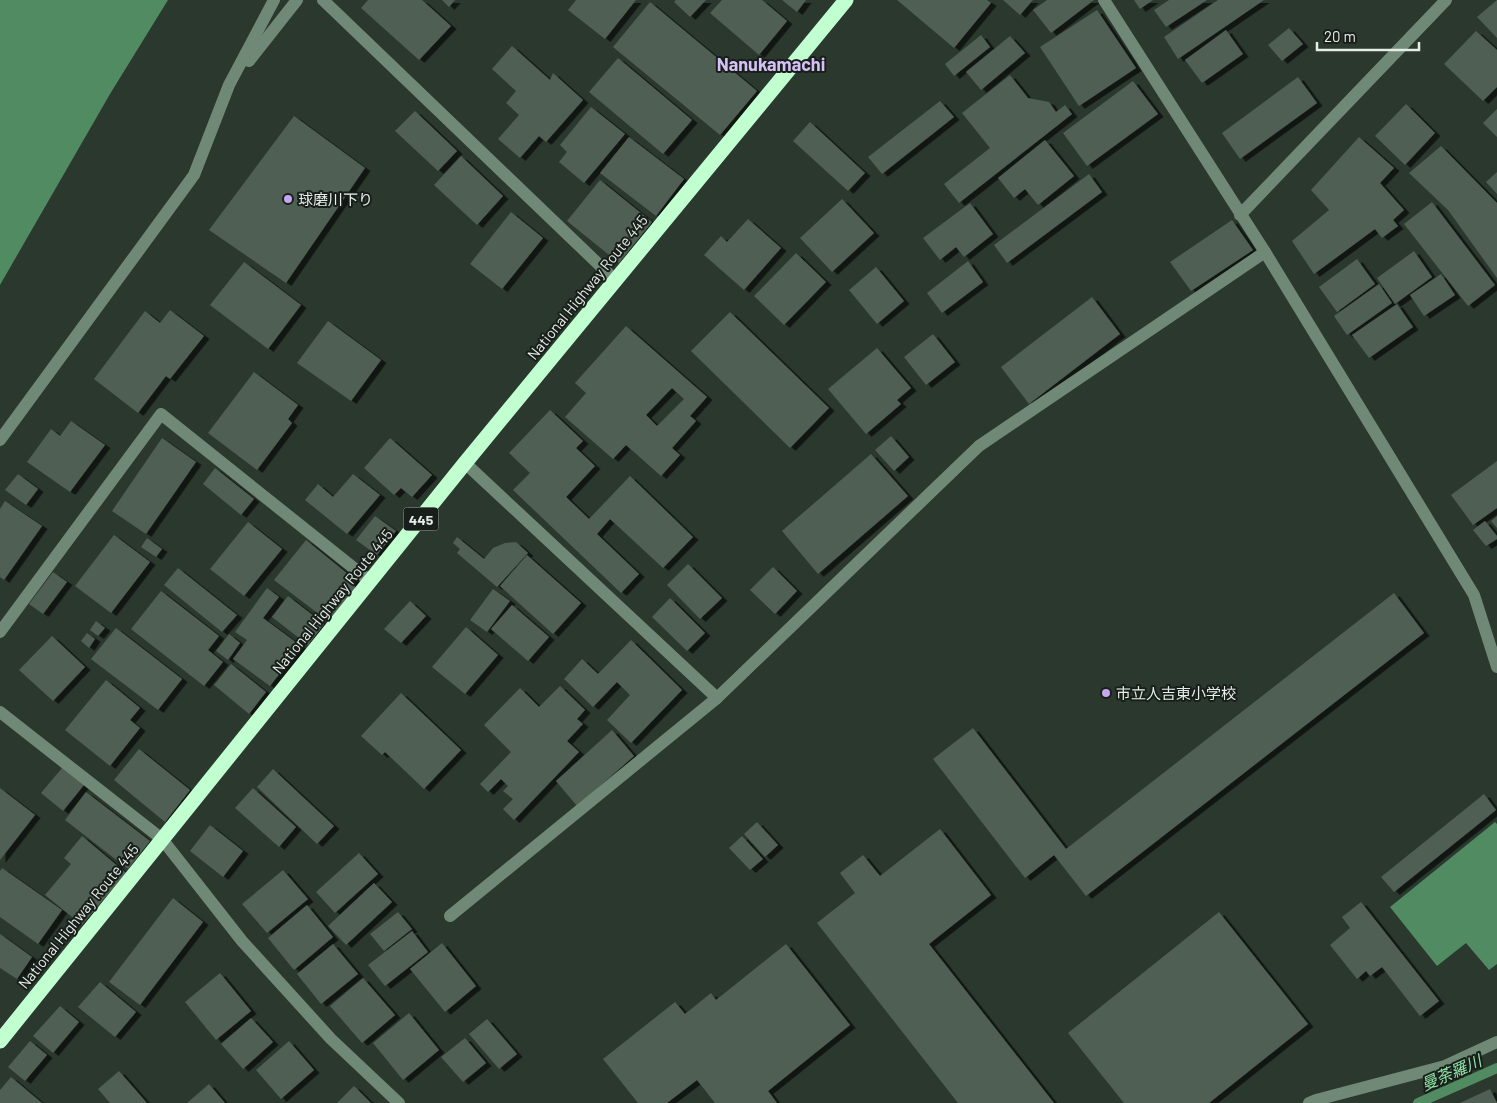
<svg xmlns="http://www.w3.org/2000/svg" width="1497" height="1103" viewBox="0 0 1497 1103" font-family="Barlow,'Noto Sans JP',sans-serif">
<defs>
<filter id="shadow"><feDropShadow dx="5.5" dy="3" stdDeviation="0" flood-color="#0009"/></filter>
</defs>
<rect width="100%" height="100%" fill="#2b382e"/>
<g fill="#518b62">
<polygon points="0,0 168,0 110,94 0,285"/>
<polygon points="1495,822 1497,824 1497,964 1489,970 1466,943 1437,966 1390,907"/>
</g>
<g fill="none" stroke-linecap="round" stroke-linejoin="round">
<polyline stroke="#518b62" stroke-width="10" points="1418,1103 1497,1068"/>
</g>
<g fill="#505e53" fill-rule="evenodd" filter="url(#shadow)">
<polygon points="368,0 422,0 451,26 419,60 361,8"/>
<polygon points="442,0 455,0 449,7"/>
<polygon points="576,0 636,0 605,39 568,10"/>
<polygon points="676,0 706,0 690,17 674,2"/>
<polygon points="722,0 762,0 787,21 759,55 710,13"/>
<polygon points="782,0 806,0 797,12"/>
<polygon points="897,0 987,0 991,3 954,48"/>
<polygon points="1003,0 1033,0 1020,15"/>
<polygon points="1047,0 1094,0 1051,33 1033,10"/>
<polygon points="1134,0 1153,0 1140,9"/>
<polygon points="1169,0 1207,0 1166,27 1154,10"/>
<polygon points="1218,0 1264,0 1178,59 1164,37"/>
<polygon points="1497,0 1497,38 1477,17"/>
<polygon points="650,2 757,91 720,135 613,47"/>
<polygon points="1097,10 1136,68 1079,106 1040,47"/>
<polygon points="1289,28 1303,44 1282,61 1268,45"/>
<polygon points="1226,30 1243,54 1202,83 1185,60"/>
<polygon points="1476,31 1497,50 1497,87 1483,101 1444,64"/>
<polygon points="981,35 990,47 954,76 945,64"/>
<polygon points="1010,36 1025,53 981,90 966,72"/>
<polygon points="512,46 550,80 553,73 583,100 546,142 539,136 520,158 498,139 519,115 506,103 516,91 492,69"/>
<polygon points="618,58 692,120 663,154 589,92"/>
<polygon points="1010,75 1028,98 1049,102 1056,112 1065,105 1072,114 959,203 944,184 990,148 962,113"/>
<polygon points="1298,77 1317,103 1240,159 1222,133"/>
<polygon points="1133,81 1158,114 1087,166 1063,133"/>
<polygon points="940,101 954,117 882,174 868,157"/>
<polygon points="1406,104 1435,133 1405,165 1375,136"/>
<polygon points="591,107 625,134 584,183 559,162 567,152 560,145"/>
<polygon points="1497,109 1497,137 1483,123"/>
<polygon points="415,111 457,151 438,171 395,131"/>
<polygon points="294,116 365,168 286,283 209,230"/>
<polygon points="810,122 865,173 848,191 793,141"/>
<polygon points="629,137 684,179 656,216 600,173"/>
<polygon points="1359,137 1394,168 1380,183 1404,210 1393,220 1398,226 1382,238 1375,229 1314,274 1292,241 1329,210 1311,190"/>
<polygon points="1045,140 1074,176 1038,205 1025,189 1014,198 998,178"/>
<polygon points="1441,146 1497,203 1497,278 1448,210 1409,173"/>
<polygon points="461,156 503,196 477,225 434,185"/>
<polygon points="1497,172 1497,194 1486,182"/>
<polygon points="1089,174 1102,192 1007,263 994,245"/>
<polygon points="600,180 652,222 619,263 567,221"/>
<polygon points="842,199 874,233 832,272 800,238"/>
<polygon points="1432,202 1495,285 1468,306 1404,224"/>
<polygon points="970,203 993,234 964,257 956,247 940,260 923,238"/>
<polygon points="511,212 543,238 502,289 470,264"/>
<polygon points="748,219 781,248 744,290 704,255 721,236 727,242"/>
<polygon points="1232,220 1253,250 1191,291 1170,262"/>
<polygon points="1414,251 1432,277 1395,304 1377,278"/>
<polygon points="796,253 826,282 784,325 754,296"/>
<polygon points="1357,259 1375,284 1337,312 1319,287"/>
<polygon points="968,261 983,282 942,313 927,293"/>
<polygon points="244,262 301,305 268,349 210,305"/>
<polygon points="876,267 904,301 877,324 849,290"/>
<polygon points="1441,274 1455,295 1424,316 1410,295"/>
<polygon points="1379,284 1392,303 1347,335 1334,316"/>
<polygon points="1092,297 1120,334 1029,404 1001,367"/>
<polygon points="1397,304 1413,327 1369,358 1352,335"/>
<polygon points="170,310 204,336 170,379 166,376 138,413 94,379 145,311 160,323"/>
<polygon points="730,312 829,408 790,448 691,351"/>
<polygon points="328,321 381,360 351,401 297,363"/>
<path d="M 626,326 L 707,397 L 690,416 L 696,421 L 672,448 L 680,455 L 661,476 L 626,445 L 613,459 L 565,417 L 586,393 L 575,383 ZM 672,388 L 684,399 L 657,426 L 646,415 Z"/>
<polygon points="933,334 955,362 926,385 904,357"/>
<polygon points="877,348 911,388 897,400 901,404 866,434 828,389"/>
<polygon points="254,372 298,405 288,419 292,423 257,470 208,433"/>
<polygon points="550,410 583,441 576,448 595,466 566,497 589,519 630,476 693,537 663,568 610,519 597,534 639,574 621,593 513,490 530,473 509,453"/>
<polygon points="71,421 105,445 70,492 27,462 51,429 60,436"/>
<polygon points="891,436 909,457 894,471 875,450"/>
<polygon points="162,438 196,462 146,534 112,511"/>
<polygon points="390,438 432,475 412,497 401,488 394,495 364,468"/>
<polygon points="871,454 908,496 818,574 782,531"/>
<polygon points="1497,461 1497,508 1473,525 1451,495"/>
<polygon points="215,468 254,499 241,515 203,484"/>
<polygon points="18,474 38,489 26,505 5,490"/>
<polygon points="353,474 380,495 347,534 305,500 318,484 333,497"/>
<polygon points="5,501 42,526 4,580 0,577 0,509"/>
<polygon points="375,516 396,531 377,555 356,540"/>
<polygon points="1497,516 1497,528 1491,521"/>
<polygon points="1485,521 1497,536 1497,539 1486,546 1473,530"/>
<polygon points="248,522 282,549 244,596 210,569"/>
<polygon points="114,535 150,562 111,613 75,586"/>
<polygon points="457,537 484,559 493,548 505,543 516,542 528,553 497,587 457,553 460,549 453,543"/>
<polygon points="147,538 162,549 156,557 141,547"/>
<polygon points="306,540 354,579 355,588 328,621 274,580"/>
<polygon points="527,555 581,603 553,634 500,586"/>
<polygon points="688,564 722,598 700,619 667,585"/>
<polygon points="773,567 797,591 775,614 750,590"/>
<polygon points="178,568 237,615 222,632 164,585"/>
<polygon points="53,572 67,582 43,614 29,604"/>
<polygon points="267,588 279,597 263,618 301,646 270,686 233,659 247,640 235,632"/>
<polygon points="493,589 510,601 487,632 470,620"/>
<polygon points="161,591 219,636 208,650 223,662 204,686 131,629"/>
<polygon points="1394,593 1424,633 1086,896 1054,855 1025,878 933,759 973,728 1066,849"/>
<polygon points="288,596 324,624 308,645 272,617"/>
<polygon points="670,598 705,633 687,651 652,617"/>
<polygon points="410,601 426,616 401,643 384,629"/>
<polygon points="512,605 549,637 528,661 491,629"/>
<polygon points="96,621 105,628 98,636 90,630"/>
<polygon points="466,627 498,655 465,694 432,667"/>
<polygon points="116,628 182,679 158,710 91,659"/>
<polygon points="87,633 95,639 89,648 81,641"/>
<polygon points="229,634 240,643 228,660 216,651"/>
<polygon points="52,636 85,667 53,701 19,670"/>
<polygon points="631,640 682,690 631,743 607,720 630,695 617,682 593,707 564,679 582,659 598,674"/>
<polygon points="231,664 266,692 249,714 214,685"/>
<polygon points="106,680 140,708 130,720 140,728 110,766 65,730"/>
<polygon points="560,686 585,710 577,719 583,724 567,741 579,752 514,820 503,809 513,799 503,791 508,786 501,779 488,792 480,784 511,752 484,725 520,688 539,707"/>
<polygon points="401,693 461,750 424,789 385,752 382,755 361,736"/>
<polygon points="612,730 634,756 577,806 556,781"/>
<polygon points="139,749 190,790 165,822 114,780"/>
<polygon points="62,768 84,785 63,811 41,793"/>
<polygon points="273,769 334,826 317,844 257,787"/>
<polygon points="0,788 35,815 0,860"/>
<polygon points="253,788 296,827 279,847 235,808"/>
<polygon points="86,792 150,841 128,869 65,820"/>
<polygon points="1484,794 1496,810 1394,892 1381,877"/>
<polygon points="757,822 778,845 765,857 744,834"/>
<polygon points="210,825 243,851 223,877 190,851"/>
<polygon points="940,829 991,895 929,944 1054,1103 958,1103 817,923 855,893 840,873 863,855 880,876"/>
<polygon points="82,836 126,873 82,925 45,895 71,864 64,858"/>
<polygon points="742,836 763,859 750,870 729,848"/>
<polygon points="359,853 378,874 335,913 316,892"/>
<polygon points="2,868 62,910 38,944 0,917 0,871"/>
<polygon points="283,870 308,899 267,933 242,904"/>
<polygon points="374,883 392,902 346,945 328,926"/>
<polygon points="173,898 203,922 140,1005 109,982"/>
<polygon points="1361,902 1439,1001 1420,1016 1382,967 1370,976 1366,971 1357,979 1330,945 1350,928 1342,917"/>
<polygon points="307,905 333,937 294,970 268,938"/>
<polygon points="398,912 412,929 384,951 370,934"/>
<polygon points="1219,912 1308,1024 1209,1103 1124,1103 1068,1033"/>
<polygon points="412,931 428,952 385,986 368,965"/>
<polygon points="0,934 32,957 17,979 0,968"/>
<polygon points="442,943 476,986 445,1012 410,969"/>
<polygon points="333,944 358,974 321,1004 297,974"/>
<polygon points="786,944 850,1025 768,1091 777,1103 715,1103 697,1080 667,1103 638,1103 603,1059 675,1002 685,1014 711,993 716,1000"/>
<polygon points="220,973 251,1011 216,1040 185,1002"/>
<polygon points="363,978 395,1015 362,1043 330,1006"/>
<polygon points="100,982 136,1012 115,1037 78,1007"/>
<polygon points="60,1006 79,1022 53,1053 33,1036"/>
<polygon points="409,1013 439,1050 403,1080 373,1043"/>
<polygon points="251,1018 273,1042 243,1069 221,1044"/>
<polygon points="487,1019 517,1054 499,1069 469,1034"/>
<polygon points="465,1038 486,1063 463,1082 441,1057"/>
<polygon points="30,1041 47,1055 25,1081 8,1067"/>
<polygon points="289,1041 314,1070 281,1099 256,1070"/>
<polygon points="119,1071 147,1103 110,1103 98,1089"/>
<polygon points="11,1077 42,1103 0,1103 0,1090"/>
<polygon points="209,1084 225,1103 187,1103"/>
<polygon points="354,1086 371,1103 337,1103"/>
<polygon points="1490,1089 1497,1103 1460,1103"/>
</g>
<g fill="none" stroke-linecap="round" stroke-linejoin="round">
<g stroke="#708976" stroke-width="12">
<polyline points="323,0 615,280"/>
<polyline points="1104,0 1265,252 1474,595 1497,667"/>
<polyline points="249,61 297,0"/>
<polyline points="1240,215 1446,0"/>
<polyline points="0,440 194,175 229,85 274,0"/>
<polyline points="465,463 717,698"/>
<polyline points="0,632 161,414 370,581"/>
<polyline points="0,712 162,839 242,941 331,1039 399,1103"/>
<polyline points="450,916 717,698 979,446 1265,252"/>
<polyline points="1309,1103 1316,1100 1445,1066 1497,1042"/>
</g>
<polyline stroke="#c1ffd1" stroke-width="15" points="0,1041 465,463 846,0"/>
</g>
<g fill="#c5a7f1" stroke="#181e19" stroke-width="2">
<circle cx="288" cy="199" r="5"/>
<circle cx="1106" cy="693" r="5"/>
</g>
<g text-anchor="middle" dominant-baseline="central" stroke-width="4" stroke-linejoin="round" paint-order="stroke">
<rect fill="#181e19" stroke="#a8afa9" stroke-width="1" x="403.5" y="507.5" width="35" height="23" rx="4"/>
<g font-size="14" font-weight="bold" fill="#e5ede7">
<text x="421" y="519">445</text>
</g>
<g font-size="15" fill="#e5ede7" stroke="#181e19" text-anchor="start">
<text x="298" y="199">球磨川下り</text>
<text x="1116" y="693">市立人吉東小学校</text>
</g>
<g font-size="15" fill="#e5ede7" stroke="#181e19">
<text transform="translate(587 287) rotate(-51)">National Highway Route 445</text>
<text transform="translate(332 601) rotate(-51)">National Highway Route 445</text>
<text transform="translate(78 916) rotate(-51)">National Highway Route 445</text>
</g>
<g font-size="16" font-style="italic" fill="#8ee2a7" stroke="#181e19">
<text transform="translate(1451 1072) rotate(-24)">曼荼羅川</text>
</g>
<g font-size="18" font-weight="bold" fill="#d5c0f8" stroke="#181e19">
<text x="771" y="64">Nanukamachi</text>
</g>
</g>
<path d="M1317 42v8h102v-8" fill="none" stroke="#e5ede7" stroke-width="2.5"/>
<text x="1324" y="42" font-size="15" fill="#e5ede7" stroke="#181e19" stroke-width="4" paint-order="stroke">20 m</text>
</svg>
